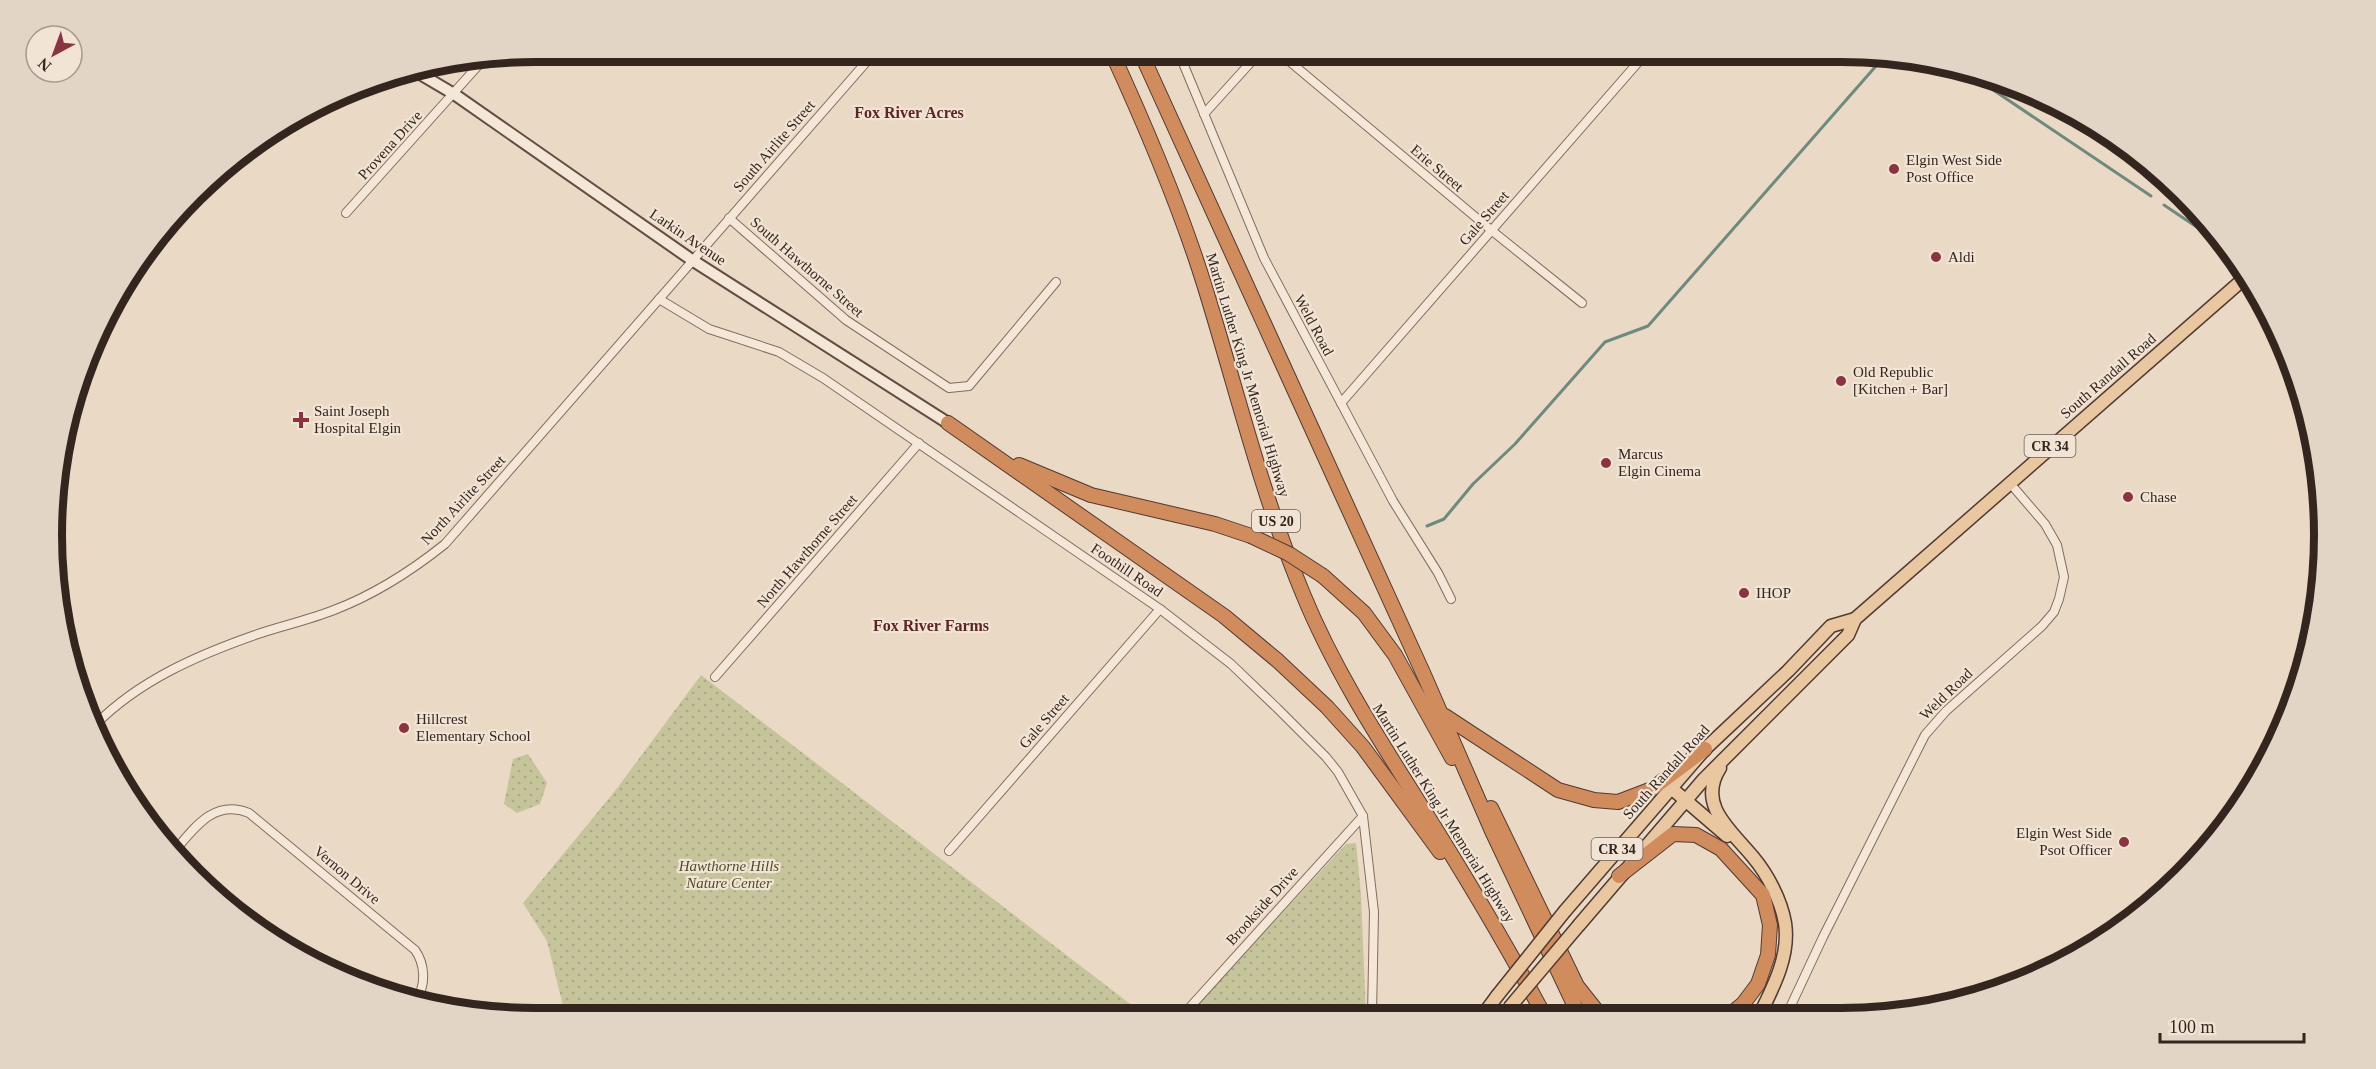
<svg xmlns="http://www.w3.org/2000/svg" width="2376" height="1069" viewBox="0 0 2376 1069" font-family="Georgia,serif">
<defs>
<pattern id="park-dots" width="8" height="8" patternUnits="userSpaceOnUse" patternTransform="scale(1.5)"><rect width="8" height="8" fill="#c6c49a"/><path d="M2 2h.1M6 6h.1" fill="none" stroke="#aba884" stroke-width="1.8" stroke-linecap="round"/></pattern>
</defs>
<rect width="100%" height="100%" fill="#e9d9c5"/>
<g fill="url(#park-dots)">
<polygon points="701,675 1146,1016 628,1018 621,1012 595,1018 566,1018 547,941 523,903 615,791"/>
<polygon points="528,754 547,783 540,804 517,813 504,804 513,759"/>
<polygon points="1356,843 1361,895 1366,1015 1187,1016 1346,844"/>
</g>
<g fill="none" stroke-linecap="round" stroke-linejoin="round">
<g stroke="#6e8a7f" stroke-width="3">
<polyline points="1965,71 2151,196"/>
<polyline points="2164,205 2228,248"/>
<polyline points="1427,526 1444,519 1473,484 1515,444 1605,342 1648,326 1883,58"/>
</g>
<defs>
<g id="minor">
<polyline points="1178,51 1264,258 1393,501 1438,573 1451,599"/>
<polyline points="1277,51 1491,230 1582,303"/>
<polyline points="1204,114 1261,51"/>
<polyline points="346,213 484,59"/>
<polyline points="729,218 846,320 949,388 969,386 1056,282"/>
<polyline points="659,299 709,329 779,352 823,378 1160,609 1231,664 1277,708 1326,757 1338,772 1363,816 1374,912 1372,1015"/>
<polyline points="1341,403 1648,51"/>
<polyline points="715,677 919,443"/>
<path d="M 96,724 C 140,680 198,655 255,635 C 281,626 309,620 334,610 C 376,594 410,572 445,544 L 876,51"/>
<polyline points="949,851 1160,609"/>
<path d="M 172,854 C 193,830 213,798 249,813 L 415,950 C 425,964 426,984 417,999"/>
<polyline points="1787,1014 1823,937 1925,735 1946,711 2042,626 2054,612 2059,599 2064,577 2057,545 2045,524 2009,482"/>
<polyline points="1182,1016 1363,816"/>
</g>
<polyline id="secondary" points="415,71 454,94 692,260 948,423"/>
<g id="primary">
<path d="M 1720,768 C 1696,805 1732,831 1753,857 C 1768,875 1781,900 1785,923 C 1790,955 1774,986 1760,1014"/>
<polyline points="1670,787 1727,836"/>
<polyline points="1565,911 1705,749 1788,671 1831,626 1855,619"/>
<polyline points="1579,925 1704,779 1848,635 1855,619 2247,276"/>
<polyline points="1483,1015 1497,996"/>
</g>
<g id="motorway">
<path d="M 1111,51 C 1146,127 1179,204 1204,284 C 1236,387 1261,493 1303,594 C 1335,672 1381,742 1425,812 C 1467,879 1507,946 1544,1015"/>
<polyline points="1140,51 1424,675 1492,831 1579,1015"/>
<polyline points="948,423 1224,616 1278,661 1327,707 1363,747 1440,852"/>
<polyline points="1019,465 1091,495 1215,524 1251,536"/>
<polyline points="1323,576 1364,613 1395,655 1452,758"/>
<polyline points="1445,716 1558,790 1594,800 1618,802 1652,789 1705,749"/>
<polyline points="1491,808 1577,986 1600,1015"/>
<polyline points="1619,876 1673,834 1696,835 1721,849 1763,895 1770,925 1768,955 1758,984 1743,1004 1731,1014"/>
</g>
</defs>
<use href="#minor" stroke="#836b5d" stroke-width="10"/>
<use href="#secondary" stroke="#644c40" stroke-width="14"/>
<use href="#primary" stroke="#513a31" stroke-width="15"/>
<use href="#motorway" stroke="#513a31" stroke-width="16"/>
<use href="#minor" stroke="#f5e7d7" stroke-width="8"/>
<use href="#secondary" stroke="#f5e7d7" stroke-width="10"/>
<use href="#primary" stroke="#e9c7a0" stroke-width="12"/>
<use href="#motorway" stroke="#d18c5e" stroke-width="14"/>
<defs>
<g id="primary-bridge">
<polyline points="1497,996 1565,911"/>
<polyline points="1509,1008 1579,925"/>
</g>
<polyline id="motorway-bridge" points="1251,536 1289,554 1323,576"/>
</defs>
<use href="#primary-bridge" stroke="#513a31" stroke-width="15" stroke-linecap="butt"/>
<use href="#motorway-bridge" stroke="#513a31" stroke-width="16" stroke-linecap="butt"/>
<use href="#primary-bridge" stroke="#e9c7a0" stroke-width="12"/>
<use href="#motorway-bridge" stroke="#d18c5e" stroke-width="14"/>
</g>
<g fill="#8c3342" stroke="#f2e4d4" stroke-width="2">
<circle cx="1894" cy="169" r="6"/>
<circle cx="1936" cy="257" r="6"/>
<circle cx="1841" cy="381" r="6"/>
<path d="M298 411h6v6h6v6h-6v6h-6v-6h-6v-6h6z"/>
<circle cx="1606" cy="463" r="6"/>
<circle cx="2128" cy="497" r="6"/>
<circle cx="1744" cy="593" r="6"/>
<circle cx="404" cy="728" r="6"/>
<circle cx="2124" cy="842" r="6"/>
</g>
<g text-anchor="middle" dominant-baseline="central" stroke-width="4.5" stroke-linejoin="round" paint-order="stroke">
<g fill="#f2e4d4" stroke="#6d5f55" stroke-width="1.5">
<rect x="2024.5" y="435" width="51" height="22" rx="4.5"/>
<rect x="1252" y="510" width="48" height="22" rx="4.5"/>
<rect x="1591.5" y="838" width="51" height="22" rx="4.5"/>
</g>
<g font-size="14" font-weight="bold" fill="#34261f">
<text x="2050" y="446">CR 34</text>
<text x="1276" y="521">US 20</text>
<text x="1617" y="849">CR 34</text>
</g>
<g font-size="15" fill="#34261f" stroke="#f2e4d4">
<text transform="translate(390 145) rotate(-48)">Provena Drive</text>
<text transform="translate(774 146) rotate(-49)">South Airlite Street</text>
<text transform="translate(1437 168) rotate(40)">Erie Street</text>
<text transform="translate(1484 218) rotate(-49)">Gale Street</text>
<text transform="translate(688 237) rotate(34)">Larkin Avenue</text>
<text transform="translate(807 267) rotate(41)">South Hawthorne Street</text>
<text transform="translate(1314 325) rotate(62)">Weld Road</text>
<text transform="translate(1248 375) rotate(73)">Martin Luther King Jr Memorial Highway</text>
<text transform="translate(2108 376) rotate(-41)">South Randall Road</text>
<text transform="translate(463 500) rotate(-47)">North Airlite Street</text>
<text transform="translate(807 551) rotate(-49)">North Hawthorne Street</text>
<text transform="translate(1127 570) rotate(34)">Foothill Road</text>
<text transform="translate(1946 694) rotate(-44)">Weld Road</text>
<text transform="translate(1044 721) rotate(-49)">Gale Street</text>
<text transform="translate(1666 772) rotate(-48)">South Randall Road</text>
<text transform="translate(1444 813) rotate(58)">Martin Luther King Jr Memorial Highway</text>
<text transform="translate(347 875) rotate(40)">Vernon Drive</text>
<text transform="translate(1262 906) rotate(-48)">Brookside Drive</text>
</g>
<g font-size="15" fill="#34261f" stroke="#f2e4d4" text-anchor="start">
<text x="1906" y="160">Elgin West Side<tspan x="1906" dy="17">Post Office</tspan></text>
<text x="1948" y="257">Aldi</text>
<text x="1853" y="372">Old Republic<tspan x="1853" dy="17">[Kitchen + Bar]</tspan></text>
<text x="314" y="411">Saint Joseph<tspan x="314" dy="17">Hospital Elgin</tspan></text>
<text x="1618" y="454">Marcus<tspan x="1618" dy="17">Elgin Cinema</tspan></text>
<text x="2140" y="497">Chase</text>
<text x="1756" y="593">IHOP</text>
<text x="416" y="719">Hillcrest<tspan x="416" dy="17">Elementary School</tspan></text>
<text x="2112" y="833" text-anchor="end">Elgin West Side<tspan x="2112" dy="17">Psot Officer</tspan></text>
</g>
<g font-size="15" font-style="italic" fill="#4b4e28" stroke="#f2e4d4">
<text x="729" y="866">Hawthorne Hills<tspan x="729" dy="17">Nature Center</tspan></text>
</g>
<g font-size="16" font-weight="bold" fill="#5c2623" stroke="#f2e4d4">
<text x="909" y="112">Fox River Acres</text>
<text x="931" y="625">Fox River Farms</text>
</g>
</g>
<path d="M0 0H2376V1069H0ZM535 62H1841A473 473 0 0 1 2314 535V535A473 473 0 0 1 1841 1008H535A473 473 0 0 1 62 535V535A473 473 0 0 1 535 62Z" fill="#e3d5c6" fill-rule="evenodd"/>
<path fill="none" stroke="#34261f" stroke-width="8" d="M535 62H1841A473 473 0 0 1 2314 535V535A473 473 0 0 1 1841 1008H535A473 473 0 0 1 62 535V535A473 473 0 0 1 535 62Z"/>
<g transform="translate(54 54) rotate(221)"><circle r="28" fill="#f2e4d4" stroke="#a6988c" stroke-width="1.5"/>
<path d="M0-4.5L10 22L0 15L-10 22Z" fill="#8c3342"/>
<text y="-9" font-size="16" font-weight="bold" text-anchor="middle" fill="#34261f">N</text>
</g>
<path d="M2160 1033v9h144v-9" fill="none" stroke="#34261f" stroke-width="3"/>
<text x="2169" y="1033" font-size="18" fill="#34261f" stroke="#f2e4d4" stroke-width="4.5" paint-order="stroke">100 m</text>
</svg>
